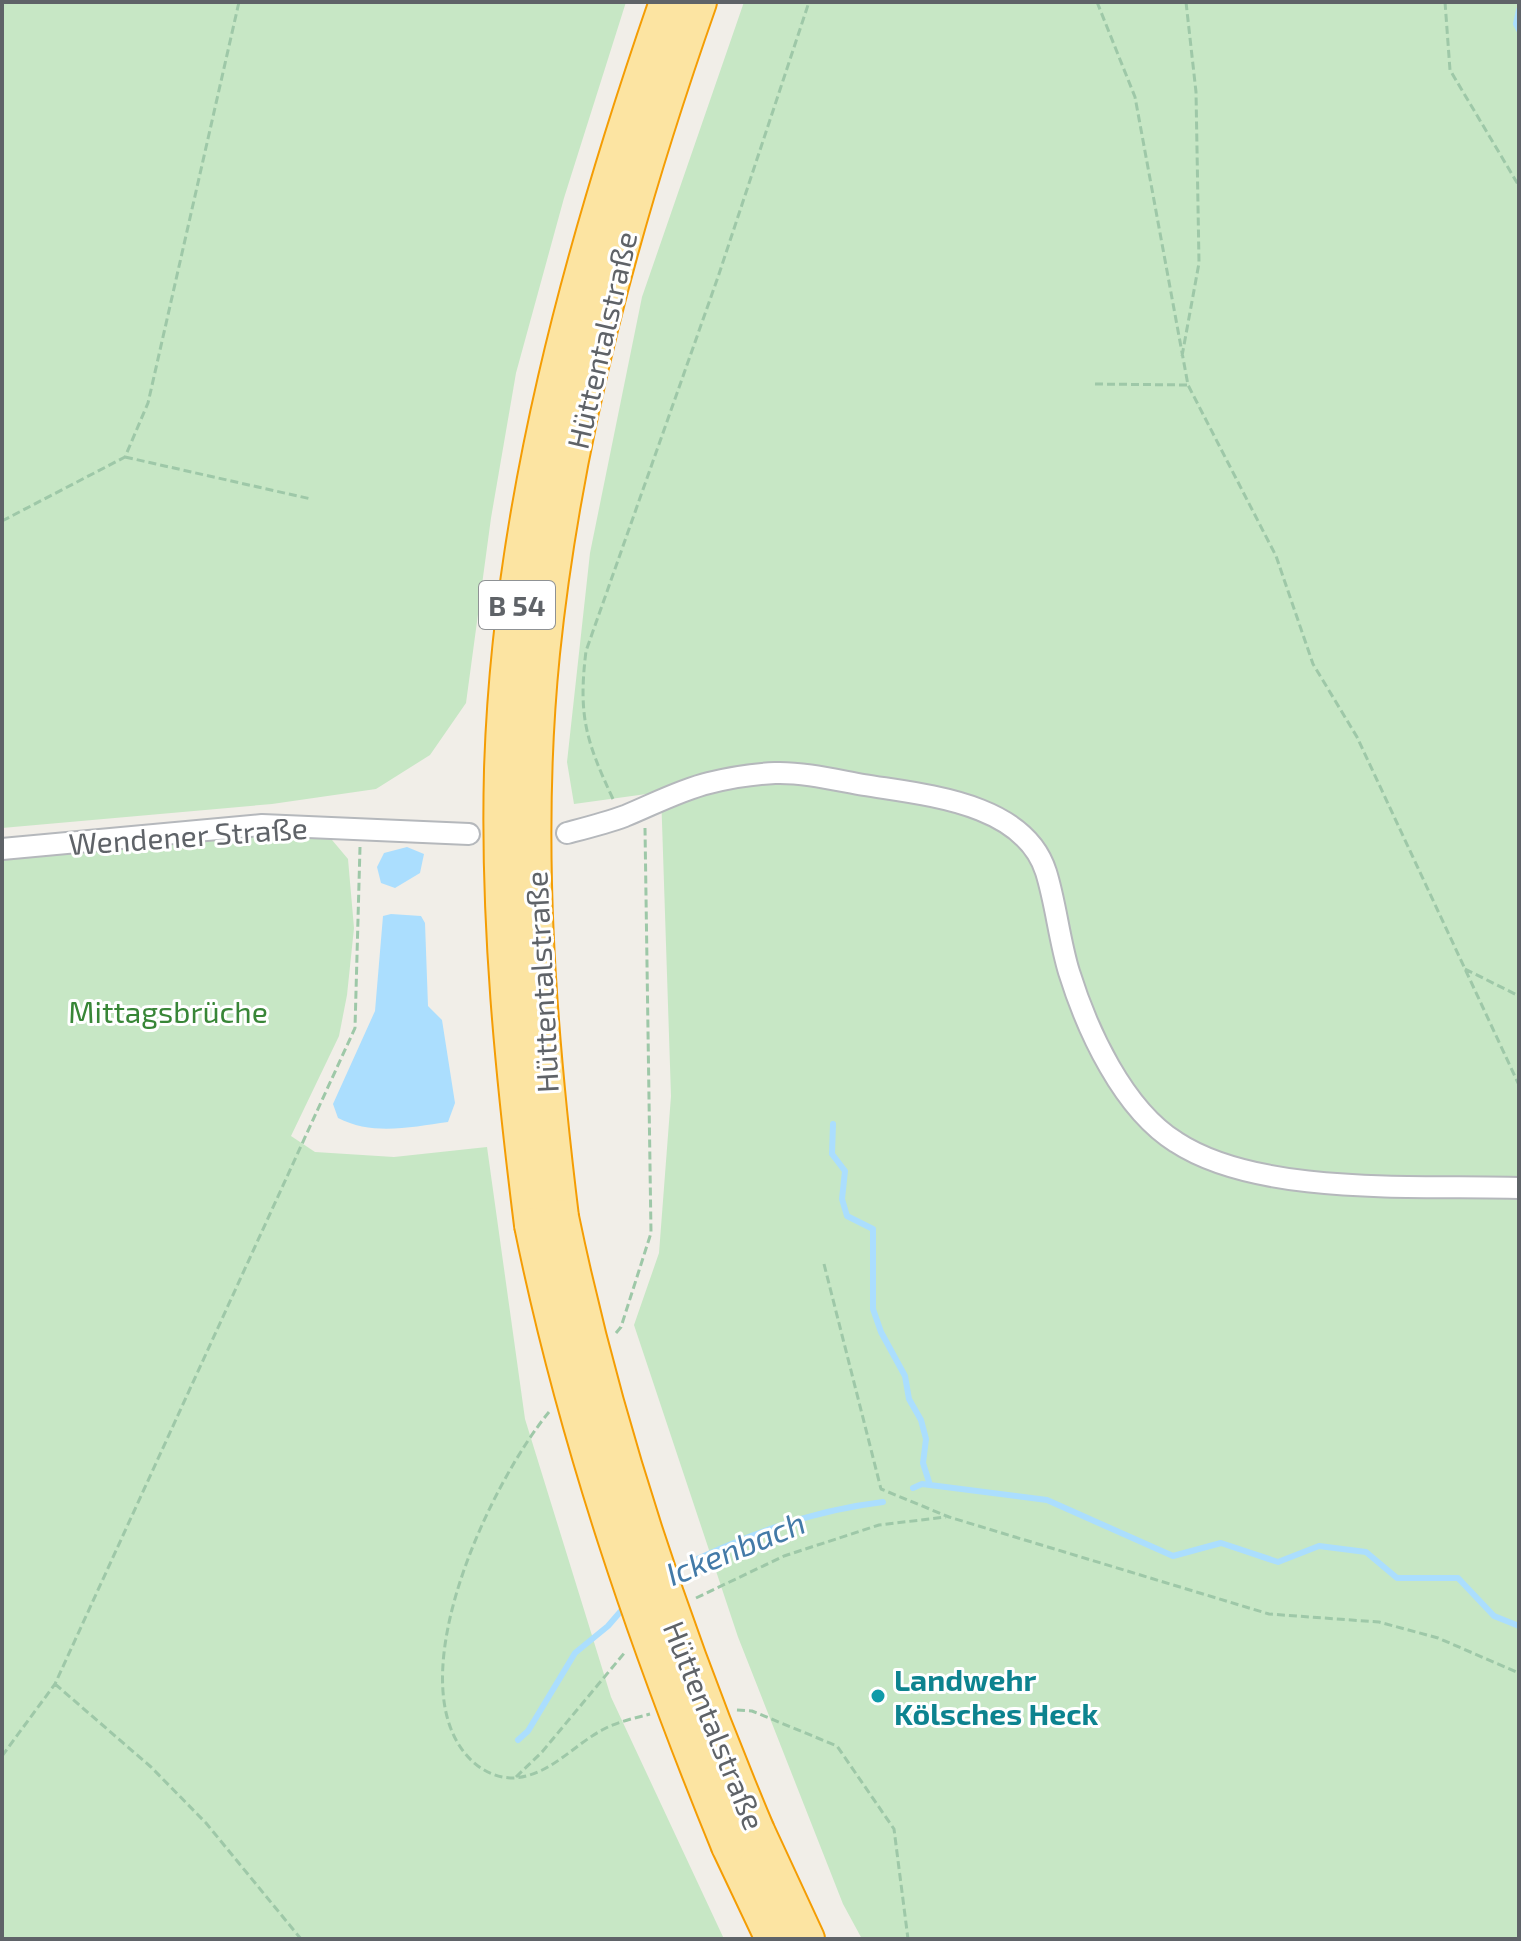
<svg xmlns="http://www.w3.org/2000/svg" width="1521" height="1941" viewBox="0 0 1521 1941" font-family="'Exo 2',sans-serif">
<style>
.green{fill:#c7e7c5}
.water{fill:#abdefe}
.lines{fill:none;stroke-linecap:round;stroke-linejoin:round}
.stream{stroke:#abdefe;stroke-width:6}
.minor-casing{stroke:#b5b8bc;stroke-width:24}
.trunk-casing{stroke:#f49d04;stroke-width:38}
.path{stroke:#9ec8a8;stroke-width:3;stroke-dasharray:8 4;stroke-linecap:butt}
.minor{stroke:#fff;stroke-width:20}
.trunk{stroke:#fce4a2;stroke-width:34}
.trunk-bridge-casing{stroke:#f49d04;stroke-width:38;stroke-linecap:butt}
.trunk-bridge{stroke:#fce4a2;stroke-width:34}
.culture-dot{fill:#0f9aa8;stroke:#fff;stroke-width:3}
.labels{text-anchor:middle;dominant-baseline:central;stroke-width:6;stroke-linejoin:round;paint-order:stroke}
.shield{fill:#fff;stroke:#8f9295;stroke-width:2}
.shield-label{font-size:28px;font-weight:bold;fill:#5f6368}
.street-label{font-size:30px;fill:#5f6368;stroke:#fff}
.park-label{font-size:30px;fill:#388637;stroke:#fff}
.culture-label{font-size:30px;font-weight:bold;fill:#0d838f;stroke:#fff;text-anchor:start}
.water-label{font-size:32px;font-style:italic;fill:#437aa8;stroke:#fff}
</style>
<rect width="100%" height="100%" fill="#f1eee8"/>
<path class="green" d="M2 2H626L564 198 516 373 491 518 466 703 430 755 376 789 272 804 2 828Z
M744 2H1519V1939H862L843 1904 738 1637 634 1325 659 1253 671 1096 661 792 574 804 567 762 590 553 642 297Z
M261 834H327L348 859 354 928 347 995 339 1036 291 1136 315 1152 394 1157 487 1147 525 1419 611 1697 724 1939H2V859Z"/>
<path class="water" d="M407 847 424 854 420 873 395 888 381 883 377 867 384 853Z
M391 914 421 916 425 923 428 1006 442 1020 455 1103 448 1122C411 1127 373 1136 338 1118L333 1104 375 1011 383 916Z"/>
<g class="lines">
<path class="stream" d="M1519 10 1516 24 1519 30
M833 1124 832 1154 845 1171 842 1199 847 1216 873 1229V1309L881 1332 905 1376 909 1399 921 1420 926 1439 923 1463 930 1485
M913 1488 922 1484 1047 1500 1173 1556 1221 1543 1278 1562 1319 1546 1366 1552 1397 1578H1458L1494 1616 1519 1626
M670 1572C739 1538 807 1511 883 1502
M518 1740 528 1731 575 1653 608 1626 627 1604"/>
<defs>
<path id="minor" d="M567 833C586 828 606 823 625 816 652 805 680 790 709 783 729 778 754 774 775 773 803 772 836 780 864 785 924 795 1024 802 1046 872 1056 904 1059 939 1069 972 1087 1030 1123 1109 1176 1142 1260 1197 1421 1185 1519 1188
M2 849 262 825 469 834"/>
<path id="trunk" d="M561 1217C538 1030 523 841 542 653 565 431 625 212 699 2
M532 1225C513 1073 498 922 502 770 510 508 582 248 667 2
M757 1831 807 1939
M729 1846 773 1939"/>
</defs>
<use href="#minor" class="minor-casing"/>
<use href="#trunk" class="trunk-casing"/>
<path class="path" d="M1097 2 1135 97 1188 385 1276 556 1313 664 1357 737 1519 1085
M1445 2 1450 70 1519 186
M1182 356 1199 263 1196 92 1186 2
M1095 384 1188 385
M125 457 311 499
M2 521 125 457 148 403 239 2
M613 799C586 741 578 716 586 651L718 277 809 2
M1465 969 1519 996
M824 1264 881 1489 949 1517 1269 1614 1379 1622 1438 1638 1519 1673
M616 1333 621 1327 651 1233 645 828
M549 1412C493 1480 406 1661 459 1745 471 1764 490 1778 513 1778 550 1776 573 1745 604 1729 617 1722 635 1718 650 1714
M696 1598 784 1556 879 1525 946 1517
M55 1684 151 1767 206 1823 301 1939
M737 1710 752 1711 837 1746 894 1829 908 1939
M2 1756 55 1684 355 1028 360 847
M516 1777 542 1752 626 1651"/>
<use href="#minor" class="minor"/>
<use href="#trunk" class="trunk"/>
<defs>
<path id="trunk-bridge" d="M561 1217C605 1429 673 1632 757 1831
M532 1225C576 1440 646 1643 729 1846"/>
</defs>
<use href="#trunk-bridge" class="trunk-bridge-casing"/>
<use href="#trunk-bridge" class="trunk-bridge"/>
</g>
<circle class="culture-dot" cx="878" cy="1696" r="8"/>
<g class="labels">
<rect class="shield" x="479" y="581" width="76" height="48" rx="6"/>
<g class="shield-label">
<text x="517" y="605">B 54</text>
</g>
<g class="street-label">
<text transform="translate(601 340) rotate(-77)">Hüttentalstraße</text>
<text transform="translate(188 835) rotate(-4)">Wendener Straße</text>
<text transform="translate(541 982) rotate(-93)">Hüttentalstraße</text>
<text transform="translate(715 1725) rotate(68)">Hüttentalstraße</text>
</g>
<g class="park-label">
<text x="168" y="1011">Mittagsbrüche</text>
</g>
<g class="culture-label">
<text x="894" y="1679">Landwehr<tspan x="894" dy="34">Kölsches Heck</tspan></text>
</g>
<g class="water-label">
<text transform="translate(735 1547) rotate(-22)">Ickenbach</text>
</g>
</g>
<rect width="1521" height="1941" fill="none" stroke="#5f6368" stroke-width="8"/>
</svg>
